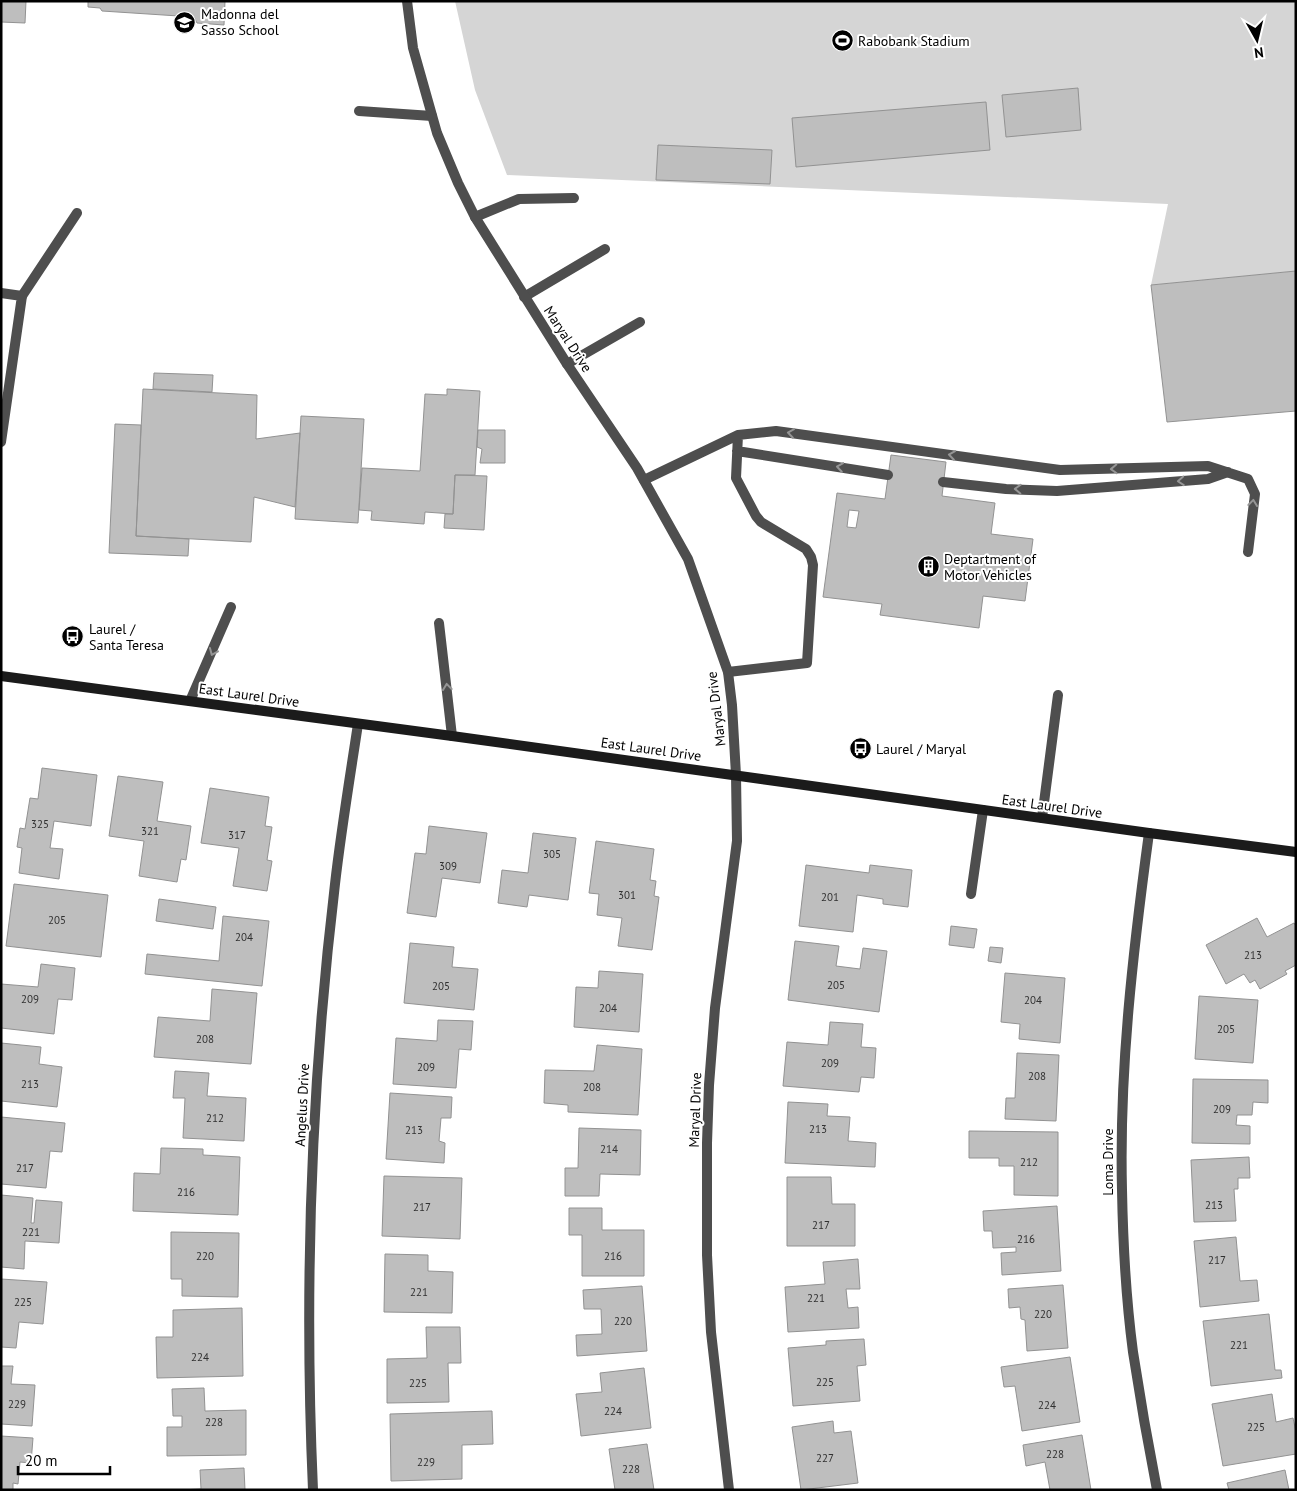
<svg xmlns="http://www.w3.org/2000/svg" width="1297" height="1491" viewBox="0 0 1297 1491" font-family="'PT Sans',sans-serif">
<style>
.green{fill:#d5d5d5}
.building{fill:#bebebe;stroke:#929292;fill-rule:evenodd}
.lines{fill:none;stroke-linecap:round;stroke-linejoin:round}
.service{stroke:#4e4e4e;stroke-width:10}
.minor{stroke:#4e4e4e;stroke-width:10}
.tertiary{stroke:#4e4e4e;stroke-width:10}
.secondary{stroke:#1b1b1b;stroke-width:10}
.oneway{stroke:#959595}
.labels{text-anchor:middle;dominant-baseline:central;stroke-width:4;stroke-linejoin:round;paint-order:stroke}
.number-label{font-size:11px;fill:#303030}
.poi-label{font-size:14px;fill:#000;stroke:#fff;text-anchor:start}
.street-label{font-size:14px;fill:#000;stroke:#fff}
</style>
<rect width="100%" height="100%" fill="#fff"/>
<path class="green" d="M455 1H1296V271L1151 285 1168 204 507 175 475 90Z"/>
<path class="building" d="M1 1H26L25 23 1 22Z
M88 1H225L224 25 197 23 194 17 102 11 100 8 88 7Z
M1078 88 1081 130 1006 137 1002 95Z
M986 102 990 150 796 167 792 118Z
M658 145 772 150 770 184 656 180Z
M1296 271V411L1167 422 1151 285Z
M154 373 213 375 212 392 153 389Z
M143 389 257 395 256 439 300 433 295 507 254 497 251 542 136 536Z
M447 389 480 391 475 475H455L453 514 425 512 424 524 371 520 372 511 359 510 362 468 420 471 425 394 447 395Z
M301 416 364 419 358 523 295 519Z
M115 424 141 425 136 536 189 539 188 556 109 553Z
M478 430H505V463H480L482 449 477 447Z
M891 455 946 462 942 496 995 503 991 534 1033 539 1025 601 983 596 979 628 880 615 882 604 823 597 837 493 885 499ZM849 510 859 511 856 528 847 527Z
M455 475 487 476 484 530 444 528 445 514H453Z
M42 768 97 775 91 826 54 821 50 848 63 849 59 879 19 873 22 848 17 847 20 828 25 829 30 798 38 799Z
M118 776 163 782 157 821 191 826 186 860 181 859 177 882 139 876 144 841 109 836Z
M210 788 269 797 265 826 272 827 267 860 272 861 267 891 233 886 239 848 201 843Z
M429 826 487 833 480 883 442 878 436 917 407 913 415 853 426 854Z
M533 833 576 838 568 900 529 895 527 907 498 903 502 870 528 873Z
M596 841 654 849 650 880 656 881 654 896 659 897 652 950 618 946 622 918 597 915 599 894 589 893Z
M806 865 869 873 870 865 912 870 908 907 883 904V899L857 895 853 932 799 926Z
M14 884 108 895 101 957 6 946Z
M159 899 216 907 213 929 156 921Z
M223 916 269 921 262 986 145 974 147 954 219 961Z
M1257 918 1267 937 1294 923 1296 926V965L1285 971 1287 974 1260 989 1255 980 1250 983 1244 974 1226 984 1206 945Z
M951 926 977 929 974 948 949 945Z
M795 941 839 946 836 966 860 969 863 948 887 951 879 1012 788 1000Z
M410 943 454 947 452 967 478 969 474 1010 404 1003Z
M990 947 1003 948 1001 963 988 961Z
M41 964 75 968 72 1000 58 999 54 1034 1 1028V984L38 987Z
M599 971 643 974 639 1032 574 1027 576 987 598 988Z
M1005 973 1065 978 1060 1043 1019 1039 1020 1024 1001 1022Z
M212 989 257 993 251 1064 154 1057 158 1017 210 1021Z
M1199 996 1258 1000 1253 1063 1195 1059Z
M438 1020 473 1021 471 1050 459 1049 456 1088 393 1084 396 1038 437 1041Z
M830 1022 863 1024 861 1047 876 1048 874 1078 861 1077 859 1092 783 1086 787 1042 828 1045Z
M1 1043 41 1047 39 1064 62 1067 57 1107 1 1101Z
M597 1045 642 1049 638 1115 568 1112V1105L544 1103 545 1070 594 1071Z
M1017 1053 1059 1055 1056 1121 1005 1119 1006 1098H1015Z
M175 1071 209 1073 207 1096 246 1098 244 1141 183 1138 185 1098H173Z
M1193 1079 1268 1080V1103L1253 1102 1252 1115H1237L1236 1125 1250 1126V1144L1192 1143Z
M390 1093 452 1097 451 1118H441L439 1141 445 1143 444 1163 386 1159Z
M788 1102 828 1104 827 1116 850 1117 848 1141 876 1143 875 1167 785 1163Z
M1 1117 65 1123 62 1152 50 1151 46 1188 1 1184Z
M579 1128 641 1130 640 1175 600 1174 599 1196H565V1168H578Z
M969 1131 1058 1132V1196L1014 1195V1166H999V1158H969Z
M161 1148 203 1149V1155L240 1157 238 1215 133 1211 134 1173 160 1174Z
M1249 1157 1250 1178H1238V1189H1234L1236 1221 1194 1222 1191 1160Z
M384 1176 462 1178 460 1239 382 1236Z
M787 1177H831L832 1204H855V1246H787Z
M1 1195 33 1198 31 1223H34L36 1200 62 1202 59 1243 25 1241 24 1269 1 1267Z
M1057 1206 1061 1271 1002 1275 1001 1253 1016 1252V1247L993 1248 992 1231H984L983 1211Z
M569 1208H602V1230H644V1276H582V1235H569Z
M171 1232 239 1233 238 1297 182 1296V1279H171Z
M1236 1237 1240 1281 1257 1280 1259 1301 1200 1307 1194 1241Z
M385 1254 428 1255V1271L453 1272 452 1313 384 1312Z
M858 1259 860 1289H846L848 1308 858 1307 859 1328 788 1332 785 1287 825 1284 823 1262Z
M1 1279 47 1282 43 1324 19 1322 16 1348 1 1347Z
M1063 1285 1068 1348 1027 1351 1025 1320 1021 1319 1020 1307 1009 1308 1008 1289Z
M642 1286 647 1351 577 1356 576 1335 602 1334 601 1309H584L583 1290Z
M242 1308 243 1376 157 1378 156 1337H173V1310Z
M1269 1314 1275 1370H1281L1282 1378 1211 1386 1203 1321Z
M426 1327H460L461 1363H448L449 1402 387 1403V1359L427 1358Z
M864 1339 866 1365 857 1366 860 1401 793 1406 788 1348 826 1345V1341Z
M1070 1357 1080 1422 1022 1431 1015 1386 1004 1387 1001 1367Z
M1 1366H13L11 1384 35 1385 32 1426 1 1424Z
M644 1368 651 1428 581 1436 576 1394 602 1392 600 1373Z
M204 1388 205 1411 246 1410V1455L167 1456V1427H182V1416H173L172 1389Z
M1272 1394 1276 1422 1293 1418 1296 1432V1454L1223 1466 1212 1404Z
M492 1411 493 1444 462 1445V1479L391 1481 390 1414Z
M833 1421 834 1433 851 1431 858 1483 801 1490 792 1427Z
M1082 1435 1091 1490H1050L1045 1462 1026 1466 1023 1445Z
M1 1436 33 1438 31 1463 20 1462 18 1484 13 1483V1490H1Z
M647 1444 654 1490H615L609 1449Z
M244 1468 245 1490H180L201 1489 200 1470Z
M1285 1470 1289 1490H1229L1227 1483Z"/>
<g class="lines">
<path class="service" d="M359 111 432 116
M475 217 519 199 574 198
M22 296 77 213
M524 297 605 249
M567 364 640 322
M737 451 888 475
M644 480 738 435 776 431 1060 470 1208 466 1248 479 1255 494 1248 552
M943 482 1006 489 1057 491 1208 479 1228 472
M439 623 452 736
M728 672 807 663 813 565 811 557 806 549 761 522 756 516 736 478 738 435
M190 701 231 607
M1042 818 1058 695
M971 894 983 810"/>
<path class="minor" d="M1 293 22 296 1 442
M1149 833C1133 951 1119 1071 1122 1190 1123 1244 1126 1299 1133 1352 1140 1398 1148 1444 1157 1490
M313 1490C304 1288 311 1085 335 884 341 831 350 777 358 724
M729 1490 711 1332 707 1255V1143L709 1085 715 1008 737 841 736 775"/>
<path class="tertiary" d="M407 1 413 48 437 133 458 183 475 217 567 364 637 468 688 559 728 672 732 705 736 775"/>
<path class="secondary" d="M1 676 452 736 1149 833 1296 852"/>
</g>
<defs><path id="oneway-chevron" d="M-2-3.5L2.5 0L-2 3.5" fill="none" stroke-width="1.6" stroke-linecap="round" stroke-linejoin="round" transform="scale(1.25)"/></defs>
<g class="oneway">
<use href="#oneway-chevron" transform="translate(791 433) rotate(-172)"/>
<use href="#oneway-chevron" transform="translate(952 455) rotate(-172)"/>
<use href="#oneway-chevron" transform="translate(840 467) rotate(-171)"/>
<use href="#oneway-chevron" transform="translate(1114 469) rotate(178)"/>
<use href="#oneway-chevron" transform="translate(1181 481) rotate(176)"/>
<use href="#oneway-chevron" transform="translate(1018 489) rotate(-178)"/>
<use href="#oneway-chevron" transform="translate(1253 503) rotate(-83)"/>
<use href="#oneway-chevron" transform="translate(213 652) rotate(113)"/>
<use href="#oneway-chevron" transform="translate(447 687) rotate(-97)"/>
</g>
<defs>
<symbol id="school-disc" viewBox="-11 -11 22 22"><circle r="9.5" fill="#000" stroke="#fff"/><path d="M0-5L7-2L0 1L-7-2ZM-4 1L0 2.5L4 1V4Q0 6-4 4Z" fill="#fff"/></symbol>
<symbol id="stadium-disc" viewBox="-11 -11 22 22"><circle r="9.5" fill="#000" stroke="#fff"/><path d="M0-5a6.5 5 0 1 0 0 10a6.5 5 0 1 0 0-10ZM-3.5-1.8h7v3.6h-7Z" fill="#fff"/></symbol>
<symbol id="building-disc" viewBox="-11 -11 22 22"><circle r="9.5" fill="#000" stroke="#fff"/><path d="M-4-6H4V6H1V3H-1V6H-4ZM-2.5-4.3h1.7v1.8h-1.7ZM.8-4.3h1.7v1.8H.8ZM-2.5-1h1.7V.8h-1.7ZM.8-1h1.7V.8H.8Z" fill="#fff"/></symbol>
<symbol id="bus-disc" viewBox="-11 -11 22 22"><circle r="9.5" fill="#000" stroke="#fff"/><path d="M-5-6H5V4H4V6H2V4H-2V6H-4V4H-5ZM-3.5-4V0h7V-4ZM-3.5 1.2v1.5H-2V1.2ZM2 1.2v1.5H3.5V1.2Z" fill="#fff"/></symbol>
</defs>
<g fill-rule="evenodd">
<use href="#school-disc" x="172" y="10" width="25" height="25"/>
<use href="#stadium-disc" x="830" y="28" width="25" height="25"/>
<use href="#building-disc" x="916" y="554" width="25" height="25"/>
<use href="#bus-disc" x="60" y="624" width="25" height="25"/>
<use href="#bus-disc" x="848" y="736" width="25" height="25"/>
</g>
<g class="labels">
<g class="number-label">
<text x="40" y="824">325</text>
<text x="150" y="831">321</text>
<text x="237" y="835">317</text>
<text x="552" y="854">305</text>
<text x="448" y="866">309</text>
<text x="627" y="895">301</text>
<text x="830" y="897">201</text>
<text x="57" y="920">205</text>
<text x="244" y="937">204</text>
<text x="1253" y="955">213</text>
<text x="836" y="985">205</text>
<text x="441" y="986">205</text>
<text x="30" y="999">209</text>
<text x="1033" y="1000">204</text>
<text x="608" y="1008">204</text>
<text x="1226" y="1029">205</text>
<text x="205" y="1039">208</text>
<text x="830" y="1063">209</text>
<text x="426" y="1067">209</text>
<text x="1037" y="1076">208</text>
<text x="30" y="1084">213</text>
<text x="592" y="1087">208</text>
<text x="1222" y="1109">209</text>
<text x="215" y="1118">212</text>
<text x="818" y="1129">213</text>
<text x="414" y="1130">213</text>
<text x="609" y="1149">214</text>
<text x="1029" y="1162">212</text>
<text x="25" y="1168">217</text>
<text x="186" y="1192">216</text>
<text x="1214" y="1205">213</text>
<text x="422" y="1207">217</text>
<text x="821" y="1225">217</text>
<text x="31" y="1232">221</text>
<text x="1026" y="1239">216</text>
<text x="205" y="1256">220</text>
<text x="613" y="1256">216</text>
<text x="1217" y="1260">217</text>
<text x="419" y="1292">221</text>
<text x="816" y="1298">221</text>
<text x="23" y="1302">225</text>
<text x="1043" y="1314">220</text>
<text x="623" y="1321">220</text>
<text x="1239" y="1345">221</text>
<text x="200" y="1357">224</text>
<text x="825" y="1382">225</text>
<text x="418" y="1383">225</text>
<text x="17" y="1404">229</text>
<text x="1047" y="1405">224</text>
<text x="613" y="1411">224</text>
<text x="214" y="1422">228</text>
<text x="1256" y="1427">225</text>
<text x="1055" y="1454">228</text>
<text x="825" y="1458">227</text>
<text x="426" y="1462">229</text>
<text x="631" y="1469">228</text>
</g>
<g class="poi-label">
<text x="201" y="14">Madonna del<tspan x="201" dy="16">Sasso School</tspan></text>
<text x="858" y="41">Rabobank Stadium</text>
<text x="944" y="559">Deptartment of<tspan x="944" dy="16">Motor Vehicles</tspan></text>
<text x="89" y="629">Laurel /<tspan x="89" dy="16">Santa Teresa</tspan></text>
<text x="876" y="749">Laurel / Maryal</text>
</g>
<g class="street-label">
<text transform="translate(568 339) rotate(57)">Maryal Drive</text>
<text transform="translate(249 695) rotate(8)">East Laurel Drive</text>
<text transform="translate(716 709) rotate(-97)">Maryal Drive</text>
<text transform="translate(651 749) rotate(8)">East Laurel Drive</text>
<text transform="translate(1052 806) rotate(8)">East Laurel Drive</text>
<text transform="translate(302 1105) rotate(-87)">Angelus Drive</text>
<text transform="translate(695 1110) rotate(-88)">Maryal Drive</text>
<text transform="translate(1108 1162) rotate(-90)">Loma Drive</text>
</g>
</g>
<rect width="1297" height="1491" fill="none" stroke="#000000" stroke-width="5"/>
<g transform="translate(1257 40) rotate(172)" stroke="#ffffff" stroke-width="4" paint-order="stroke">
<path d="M0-4L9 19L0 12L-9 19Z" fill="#000000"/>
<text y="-8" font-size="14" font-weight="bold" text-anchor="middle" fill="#000000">N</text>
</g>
<path d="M18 1466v8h92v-8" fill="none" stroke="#000000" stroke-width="2.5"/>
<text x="25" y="1466" font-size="15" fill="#000000" stroke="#ffffff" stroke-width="4" paint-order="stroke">20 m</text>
</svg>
